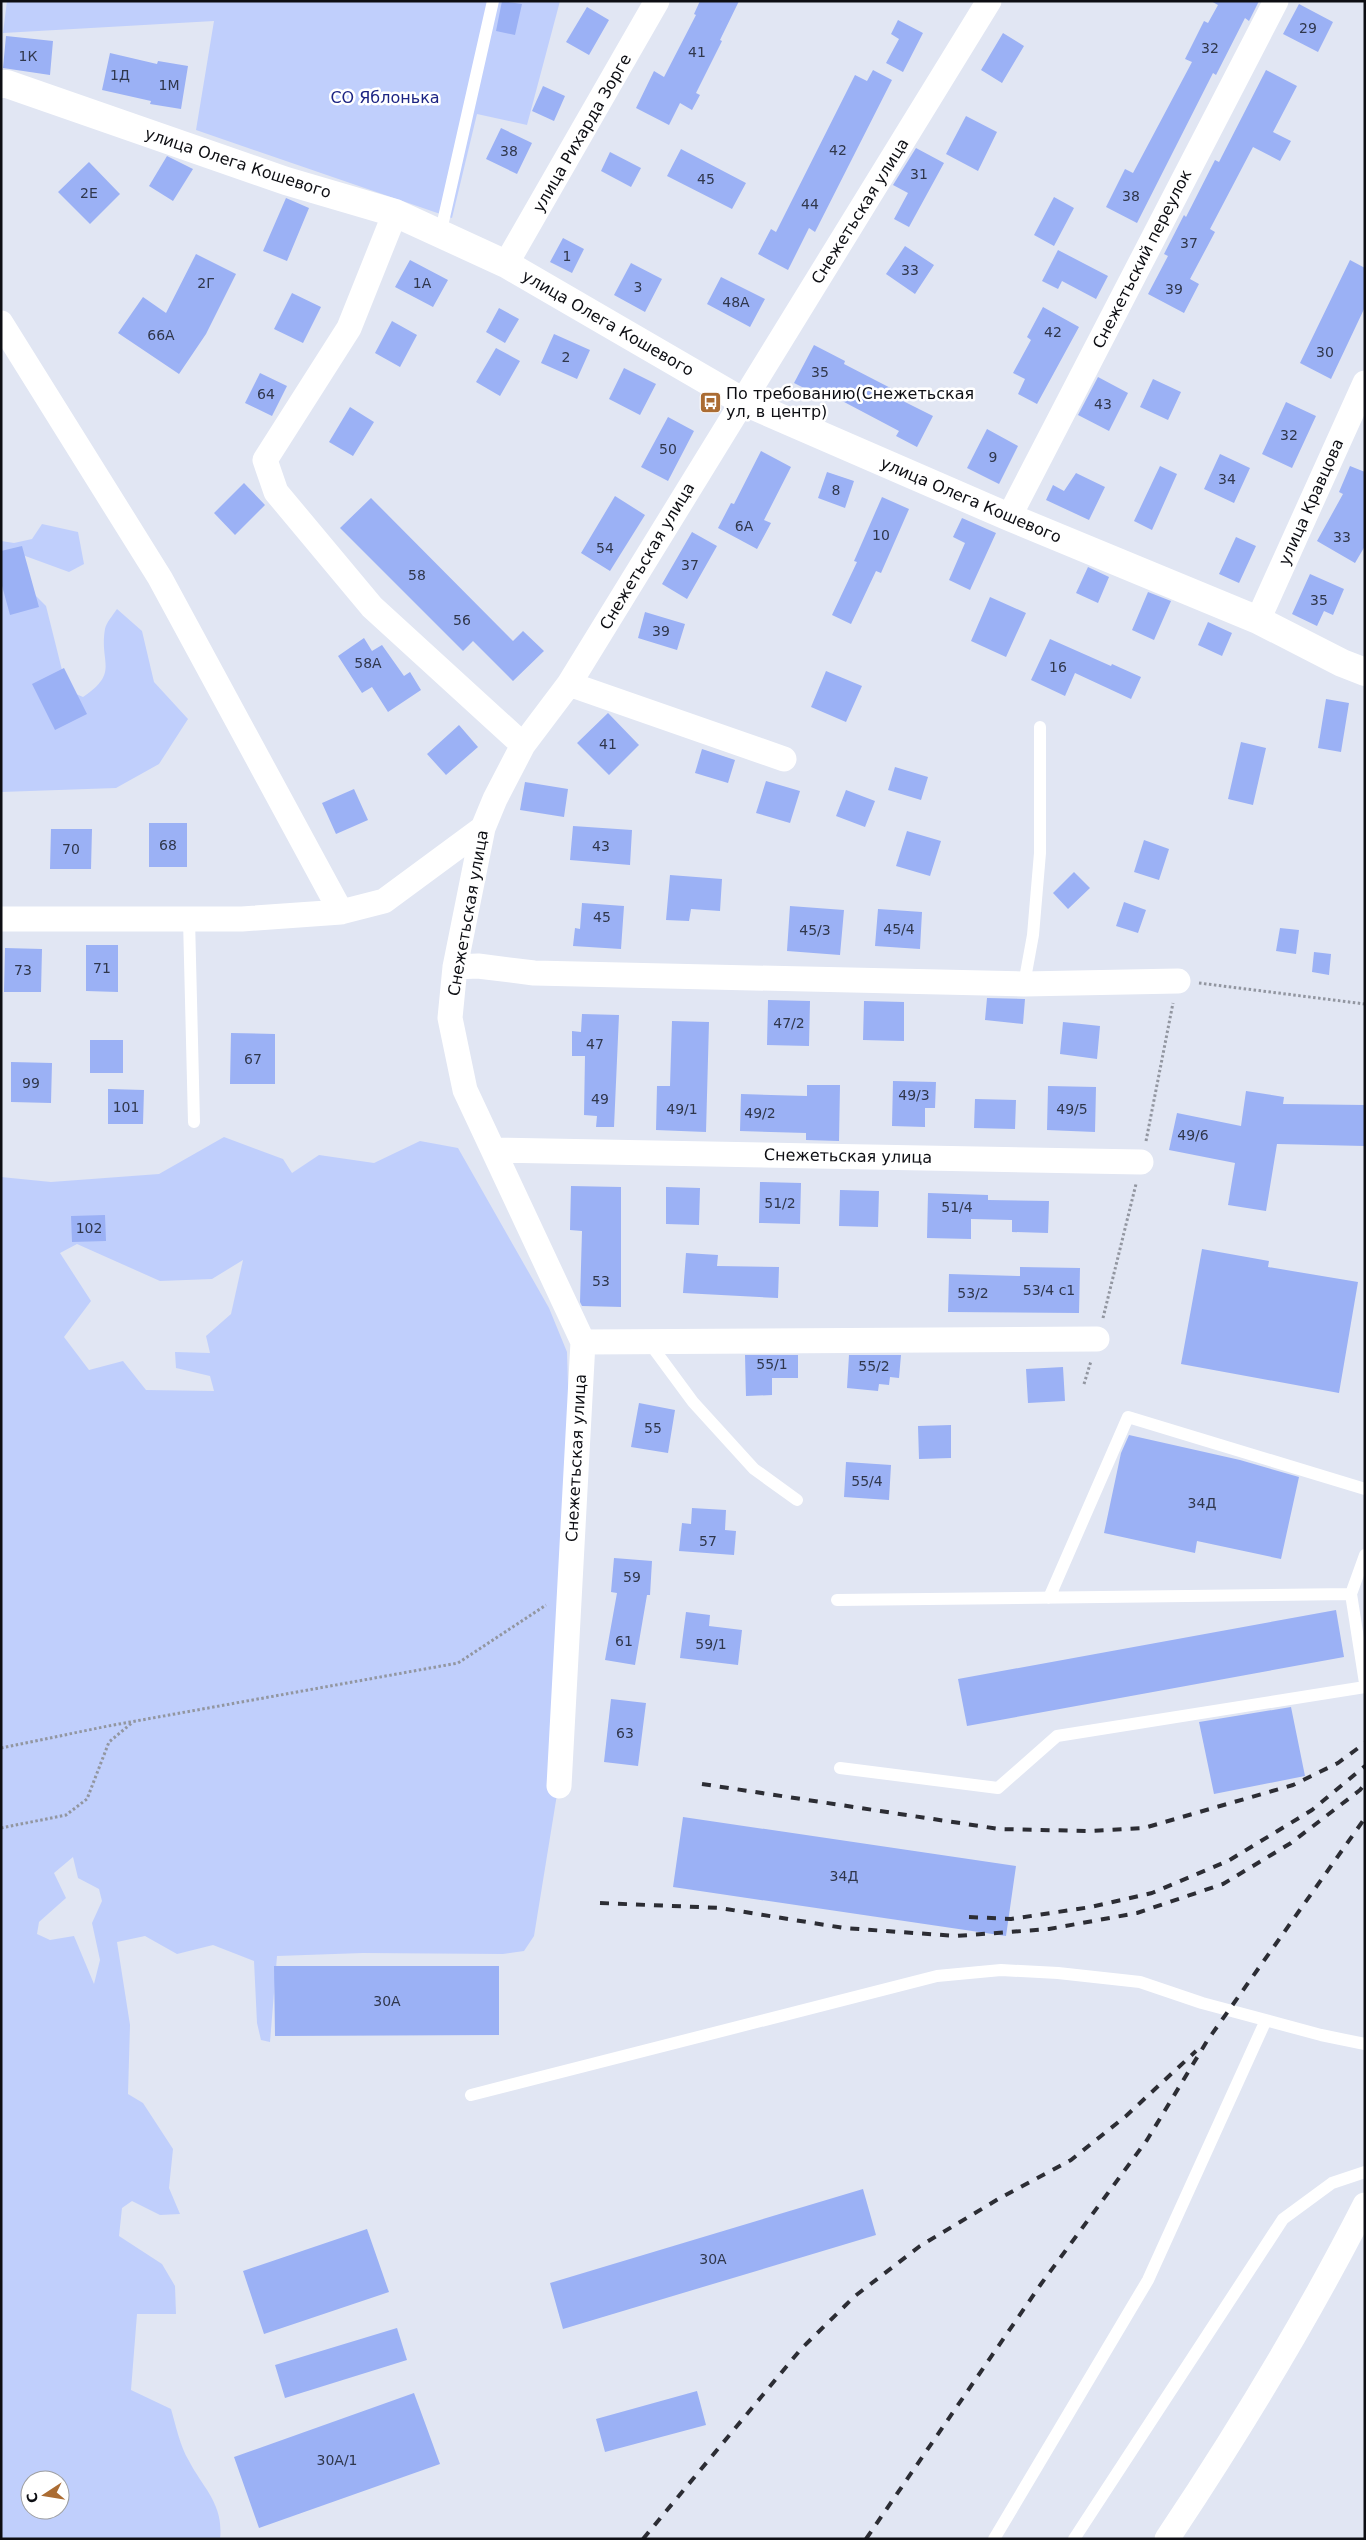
<svg xmlns="http://www.w3.org/2000/svg" width="1366" height="2540" viewBox="0 0 1366 2540" font-family="'DejaVu Sans',sans-serif">
<style>
.green{fill:#c0cffc;fill-rule:evenodd}
.building{fill:#9bb1f5}
.lines{fill:none;stroke-linecap:round;stroke-linejoin:round}
.path{stroke:#9296a0;stroke-width:3;stroke-dasharray:2.5 2.5;stroke-linecap:butt}
.service{stroke:#fff;stroke-width:12}
.minor{stroke:#fff;stroke-width:25}
.tertiary{stroke:#fff;stroke-width:28}
.rail{stroke:#2c2d34;stroke-width:4;stroke-dasharray:9 9;stroke-linecap:butt}
.labels{text-anchor:middle;dominant-baseline:central;stroke-width:5;stroke-linejoin:round;paint-order:stroke}
.number-label{font-size:14px;fill:#30374c}
.park-label{font-size:16px;fill:#1c2483;stroke:#fff}
.street-label{font-size:16px;fill:#0d0e13;stroke:#fff}
.poi-label{font-size:16px;fill:#0d0e13;stroke:#fff;text-anchor:start}
</style>
<rect width="100%" height="100%" fill="#e1e6f3"/>
<path class="green" d="M7 1H560L527 125 477 114 452 218 196 130 214 21 3 33Z
M42 524 78 532 84 564 69 572 17 553 1 573V541L14 543 32 539Z
M19 579 46 606 67 690 83 697C120 672 99 663 105 629 106 623 113 615 117 609L142 631 154 682 188 719 159 764 116 788 1 792V580Z
M224 1137 283 1159 292 1173 319 1155 374 1163 420 1141 458 1148 549 1308 567 1352 575 1609 566 1739 534 1936 524 1951 503 1954 363 1953 277 1956 270 2042 261 2040 257 2023 254 1961 213 1945 177 1954 145 1936 117 1942 130 2025 128 2094 143 2103 173 2149 169 2188 180 2214 160 2215 132 2201 122 2208 119 2236 162 2264 175 2286 176 2314H137L131 2390 171 2409C176 2426 180 2446 189 2461 203 2488 224 2504 220 2539H1V1177L51 1182 159 1174ZM77 1244 160 1281 212 1279 243 1260 231 1314 206 1336 210 1353 175 1352 176 1368 210 1376 214 1391 146 1390 123 1361 89 1370 64 1337 91 1301 60 1253ZM73 1857 78 1878 99 1889 102 1901 92 1923 100 1960 94 1984 74 1936 50 1940 37 1934 39 1922 66 1898 54 1873ZM30 2480H60V2510H30Z"/>
<path class="building" d="M502 1 522 4 515 35 496 31Z
M700 1H739L720 40 722 41 696 93 700 95 692 110 680 103 669 125 636 108 654 71 664 77 696 15 694 14Z
M1211 1H1259L1249 21 1245 18 1216 75 1213 73 1137 223 1106 207 1125 169 1133 173 1192 62 1185 59 1204 21 1208 23 1218 5Z
M1299 4 1333 22 1318 52 1283 34Z
M587 7 609 20 589 55 566 42Z
M898 20 923 33 903 72 886 63 899 39 891 34Z
M1003 33 1024 46 1002 83 981 70Z
M6 36 53 41 50 75 3 68Z
M110 53 157 64 158 61 188 66 181 109 150 104 151 101 102 90Z
M873 70 892 80 815 232 809 228 788 270 758 254 771 229 776 232 855 75 867 81Z
M1266 70 1297 86 1273 132 1291 141 1280 161 1253 147 1210 229 1215 232 1190 279 1199 284 1184 313 1148 294 1168 256 1164 254 1184 215 1186 217 1215 160 1219 162Z
M543 86 565 96 554 121 532 111Z
M966 116 997 132 978 171 946 154Z
M501 128 532 143 517 174 486 159Z
M916 148 944 163 909 227 894 219 908 193 893 185Z
M681 149 746 183 732 209 667 176Z
M610 152 641 168 631 187 601 171Z
M167 156 193 169 173 201 149 186Z
M89 162 120 194 90 224 58 192Z
M1054 197 1074 208 1054 246 1034 235Z
M286 198 309 208 287 261 263 251Z
M563 238 584 249 572 273 550 262Z
M905 246 934 265 915 294 886 274Z
M1058 250 1108 276 1096 299 1062 281 1058 289 1042 281Z
M196 254 236 274 206 334 179 374 118 333 143 297 166 313Z
M410 260 448 280 433 307 395 287Z
M1350 260 1365 268V307L1331 379 1300 363Z
M631 263 662 279 645 312 614 295Z
M721 277 765 299 750 327 707 304Z
M292 293 321 307 303 343 274 329Z
M1043 307 1079 327 1037 404 1018 394 1025 379 1013 373 1031 340 1027 337Z
M499 308 519 319 505 343 486 332Z
M392 321 417 335 400 367 375 353Z
M554 334 590 350 577 379 541 363Z
M814 345 845 361 844 364 906 396 903 401 933 416 917 447 896 436 899 431 829 394 826 399 794 383Z
M496 348 520 361 500 396 476 382Z
M624 368 656 384 640 415 609 399Z
M260 373 287 386 272 416 245 403Z
M1098 377 1128 393 1109 431 1078 415Z
M1153 379 1181 392 1168 420 1140 407Z
M1286 402 1316 416 1292 468 1262 454Z
M350 407 374 422 353 456 329 442Z
M668 417 694 431 668 481 641 467Z
M987 429 1018 446 999 484 967 468Z
M761 451 791 467 764 520 771 523 757 549 718 528 731 503 734 504Z
M1220 454 1250 468 1234 503 1204 489Z
M1160 466 1177 474 1152 530 1134 521Z
M1350 466 1365 472V546L1355 563 1317 541 1343 494 1339 492Z
M827 472 854 481 845 508 818 498Z
M1076 473 1105 487 1089 520 1046 500 1053 485 1064 491Z
M244 483 265 505 235 535 214 513Z
M615 496 645 515 610 571 581 553Z
M882 497 909 509 881 573 876 571 851 624 832 615 857 562 854 561Z
M371 498 513 641 523 631 544 651 513 681 473 641 463 651 340 528Z
M962 518 996 533 970 590 949 580 965 543 953 537Z
M692 532 717 546 687 599 662 584Z
M1236 537 1256 546 1239 583 1219 574Z
M22 546 39 607 10 615 1 582V551Z
M1088 567 1109 577 1098 603 1076 593Z
M1310 574 1344 589 1333 615 1324 611 1317 626 1292 614Z
M1148 592 1171 601 1154 640 1132 630Z
M990 597 1026 613 1006 657 971 641Z
M645 612 685 624 677 650 638 638Z
M1208 622 1232 633 1222 656 1198 645Z
M364 638 372 651 382 645 404 676 410 672 421 690 388 712 372 687 362 693 338 656Z
M1050 639 1111 666 1112 664 1141 677 1131 699 1075 673 1065 696 1031 680Z
M64 668 87 714 55 730 32 684Z
M826 671 862 686 846 722 811 707Z
M1326 699 1349 703 1341 752 1318 748Z
M608 713 639 745 609 775 577 743Z
M459 725 478 747 446 775 427 754Z
M1241 742 1266 748 1253 805 1228 799Z
M702 749 735 760 728 783 695 773Z
M895 767 928 777 921 800 888 790Z
M766 781 800 791 790 823 756 813Z
M525 782 568 789 564 817 520 810Z
M354 789 368 820 336 834 322 803Z
M846 790 875 801 865 827 836 816Z
M149 823H187V867H149Z
M573 826 632 830 630 865 570 860Z
M51 829H92L91 869H50Z
M907 831 941 841 930 876 896 866Z
M1144 840 1169 849 1159 880 1134 872Z
M1074 872 1090 888 1068 909 1053 893Z
M670 875 722 879 720 911 691 909 689 921 666 920Z
M1124 902 1146 910 1138 933 1116 926Z
M582 903 624 906 621 949 573 946 575 928 580 929Z
M790 906 844 910 840 955 787 951Z
M878 909 922 912 920 949 875 946Z
M1280 928 1299 930 1296 954 1276 951Z
M86 945H118V992L86 991Z
M5 948 42 949 41 992H4Z
M1314 952 1331 954 1329 975 1312 972Z
M987 998 1025 999 1023 1024 985 1020Z
M768 1000 810 1001 809 1046 767 1045Z
M864 1001 904 1002V1041L863 1040Z
M582 1014 619 1015 614 1127H596L597 1116 584 1115 585 1056H572V1031L581 1032Z
M672 1021 709 1022 706 1132 656 1130 657 1086H670Z
M1063 1022 1100 1026 1097 1059 1060 1054Z
M231 1033 275 1034V1084H230Z
M90 1040H123V1073H90Z
M11 1062 52 1063 51 1103 11 1102Z
M893 1081 936 1082 935 1108H925V1127L892 1126Z
M807 1085H840L839 1141 806 1140V1133L740 1131 741 1094 807 1096Z
M1048 1086 1096 1087 1095 1132 1047 1130Z
M108 1089 144 1090 143 1124H108Z
M1246 1091 1284 1097 1283 1104 1365 1105V1146L1277 1144 1266 1211 1228 1205 1235 1163 1169 1150 1177 1113 1241 1126Z
M975 1099 1016 1100 1015 1129 974 1128Z
M760 1182 801 1183 800 1224 759 1223Z
M571 1186 621 1187V1307L582 1306 580 1302 582 1231 570 1230Z
M666 1187 700 1188 699 1225 666 1224Z
M840 1190 879 1191 878 1227 839 1226Z
M928 1193 988 1195V1200L1049 1201 1048 1233 1012 1232V1220L971 1219V1239L927 1238Z
M105 1215 106 1241 72 1242 71 1216Z
M1202 1249 1269 1261 1268 1267 1358 1282 1339 1393 1181 1364Z
M686 1253 718 1255 717 1266 779 1267 778 1298 683 1293Z
M1020 1267 1080 1268 1079 1313 948 1312 949 1274 1020 1276Z
M745 1355H798V1378H772V1395L746 1396Z
M849 1355H901L899 1378 890 1377 889 1385 879 1384 878 1391 847 1388Z
M1063 1367 1065 1401 1028 1403 1026 1369Z
M639 1403 675 1410 668 1453 631 1447Z
M951 1425V1458L919 1459 918 1426Z
M1129 1435 1240 1460 1299 1477 1281 1559 1197 1541 1195 1553 1104 1533 1121 1453Z
M846 1462 891 1465 889 1500 844 1497Z
M692 1508 726 1510 725 1530 736 1531 734 1555 679 1551 682 1523 691 1524Z
M614 1558 652 1561 650 1595H647L635 1665 605 1660 617 1593 611 1592Z
M1336 1610 1344 1657 967 1726 958 1679Z
M686 1612 710 1615 709 1626 742 1630 738 1665 680 1658Z
M611 1699 646 1703 638 1766 604 1762Z
M1291 1707 1305 1776 1214 1794 1199 1722Z
M683 1817 1016 1866 1006 1936 673 1887Z
M274 1966H499V2035L275 2036Z
M863 2189 876 2235 563 2329 550 2283Z
M367 2229 389 2292 264 2334 243 2271Z
M397 2328 407 2360 285 2398 275 2365Z
M697 2391 706 2425 605 2452 596 2419Z
M414 2393 440 2464 259 2528 234 2457Z"/>
<g class="lines">
<path class="path" d="M1199 983 1365 1004
M1146 1141 1173 1003
M1103 1318 1136 1184
M1084 1384 1091 1361
M1 1748 108 1726 458 1663 546 1605
M1 1828 66 1815 87 1799 109 1742 133 1722"/>
<path class="service" d="M440 235 493 1
M189 919 194 1122
M1024 984 1033 935 1040 853V727
M648 1341 693 1402 754 1469 797 1500
M1351 1594 1365 1683
M1049 1598 1128 1417 1365 1489
M837 1600 1351 1594 1365 1555
M840 1768 998 1788 1057 1736 1365 1687
M471 2095 937 1976 1001 1970 1058 1973 1140 1982 1202 2003 1321 2035 1365 2044
M994 2539 1148 2280 1266 2020
M1074 2539 1283 2219 1332 2183 1365 2172"/>
<path class="minor" d="M395 213 349 328 265 460 276 492 372 607 523 745
M506 264 657 1
M1 323 160 578 341 912
M1009 517 1276 1
M1258 620 1365 383
M569 684 784 759
M1 919H242L341 912 384 901 483 828
M455 967 478 966 534 973 1024 984 1178 981
M494 1150 1141 1162
M583 1342 1097 1339
M559 1786 583 1342 465 1090 450 1018 455 967 483 828 495 799 523 745 569 684 989 1
M1167 2539C1239 2431 1306 2321 1365 2205"/>
<path class="tertiary" d="M1 84H7L286 181 395 213 506 264 742 401 1009 517 1258 620 1342 663 1365 672"/>
<path class="rail" d="M702 1784 999 1829 1088 1831 1144 1828 1293 1785 1338 1763 1365 1743
M600 1903 720 1908 844 1928 956 1936 1049 1929 1137 1913 1223 1884 1291 1843 1360 1790 1365 1784
M969 1917 1011 1919 1091 1907 1152 1893 1228 1861 1312 1810 1365 1766
M643 2539 801 2349 855 2296 920 2246 1000 2198 1071 2160 1126 2116 1196 2051
M866 2539 1041 2284 1147 2140 1207 2041 1365 1818"/>
</g>
<defs>
<symbol id="bus-square" viewBox="-11 -11 22 22"><rect x="-9" y="-9" width="18" height="18" rx="4" fill="#ab6c33" stroke="#fff"/><path d="M-5-6H5V4H4V6H2V4H-2V6H-4V4H-5ZM-3.5-4V0h7V-4ZM-3.5 1.2v1.5H-2V1.2ZM2 1.2v1.5H3.5V1.2Z" fill="#fff"/></symbol>
</defs>
<g fill-rule="evenodd">
<use href="#bus-square" x="698" y="390" width="25" height="25"/>
</g>
<g class="labels">
<g class="number-label">
<text x="1308" y="28">29</text>
<text x="1210" y="48">32</text>
<text x="697" y="52">41</text>
<text x="28" y="56">1К</text>
<text x="120" y="75">1Д</text>
<text x="169" y="85">1М</text>
<text x="838" y="150">42</text>
<text x="509" y="151">38</text>
<text x="919" y="174">31</text>
<text x="706" y="179">45</text>
<text x="89" y="193">2Е</text>
<text x="1131" y="196">38</text>
<text x="810" y="204">44</text>
<text x="1189" y="243">37</text>
<text x="567" y="256">1</text>
<text x="910" y="270">33</text>
<text x="206" y="283">2Г</text>
<text x="422" y="283">1А</text>
<text x="638" y="287">3</text>
<text x="1174" y="289">39</text>
<text x="736" y="302">48А</text>
<text x="1053" y="332">42</text>
<text x="161" y="335">66А</text>
<text x="1325" y="352">30</text>
<text x="566" y="357">2</text>
<text x="820" y="372">35</text>
<text x="266" y="394">64</text>
<text x="1103" y="404">43</text>
<text x="1289" y="435">32</text>
<text x="668" y="449">50</text>
<text x="993" y="457">9</text>
<text x="1227" y="479">34</text>
<text x="836" y="490">8</text>
<text x="744" y="526">6А</text>
<text x="881" y="535">10</text>
<text x="1342" y="537">33</text>
<text x="605" y="548">54</text>
<text x="690" y="565">37</text>
<text x="417" y="575">58</text>
<text x="1319" y="600">35</text>
<text x="462" y="620">56</text>
<text x="661" y="631">39</text>
<text x="368" y="663">58А</text>
<text x="1058" y="667">16</text>
<text x="608" y="744">41</text>
<text x="168" y="845">68</text>
<text x="601" y="846">43</text>
<text x="71" y="849">70</text>
<text x="602" y="917">45</text>
<text x="899" y="929">45/4</text>
<text x="815" y="930">45/3</text>
<text x="102" y="968">71</text>
<text x="23" y="970">73</text>
<text x="789" y="1023">47/2</text>
<text x="595" y="1044">47</text>
<text x="253" y="1059">67</text>
<text x="31" y="1083">99</text>
<text x="914" y="1095">49/3</text>
<text x="600" y="1099">49</text>
<text x="126" y="1107">101</text>
<text x="682" y="1109">49/1</text>
<text x="1072" y="1109">49/5</text>
<text x="760" y="1113">49/2</text>
<text x="1193" y="1135">49/6</text>
<text x="780" y="1203">51/2</text>
<text x="957" y="1207">51/4</text>
<text x="89" y="1228">102</text>
<text x="601" y="1281">53</text>
<text x="1049" y="1290">53/4 с1</text>
<text x="973" y="1293">53/2</text>
<text x="772" y="1364">55/1</text>
<text x="874" y="1366">55/2</text>
<text x="653" y="1428">55</text>
<text x="867" y="1481">55/4</text>
<text x="1202" y="1503">34Д</text>
<text x="708" y="1541">57</text>
<text x="632" y="1577">59</text>
<text x="624" y="1641">61</text>
<text x="711" y="1644">59/1</text>
<text x="625" y="1733">63</text>
<text x="844" y="1876">34Д</text>
<text x="387" y="2001">30А</text>
<text x="713" y="2259">30А</text>
<text x="337" y="2460">30А/1</text>
</g>
<g class="park-label">
<text x="385" y="97">СО Яблонька</text>
</g>
<g class="street-label">
<text transform="translate(582 133) rotate(-60)">улица Рихарда Зорге</text>
<text transform="translate(238 163) rotate(18)">улица Олега Кошевого</text>
<text transform="translate(860 211) rotate(-58)">Снежетьская улица</text>
<text transform="translate(1142 259) rotate(-63)">Снежетьский переулок</text>
<text transform="translate(608 323) rotate(30)">улица Олега Кошевого</text>
<text transform="translate(971 500) rotate(23)">улица Олега Кошевого</text>
<text transform="translate(1311 502) rotate(-66)">улица Кравцова</text>
<text transform="translate(647 556) rotate(-59)">Снежетьская улица</text>
<text transform="translate(468 913) rotate(-80)">Снежетьская улица</text>
<text transform="translate(848 1156) rotate(1)">Снежетьская улица</text>
<text transform="translate(576 1458) rotate(-87)">Снежетьская улица</text>
</g>
<g class="poi-label">
<text x="726" y="393">По требованию(Снежетьская<tspan x="726" dy="18">ул, в центр)</tspan></text>
</g>
</g>
<rect width="1366" height="2540" fill="none" stroke="#0d0e13" stroke-width="5"/>
<g transform="translate(45 2495) rotate(258)"><circle r="24" fill="#ffffff" stroke="#9e9fa1"/>
<path d="M0-4L9 19L0 12L-9 19Z" fill="#ab6c33"/>
<text y="-8" font-size="14" font-weight="bold" text-anchor="middle" fill="#0d0e13">С</text>
</g>
</svg>
